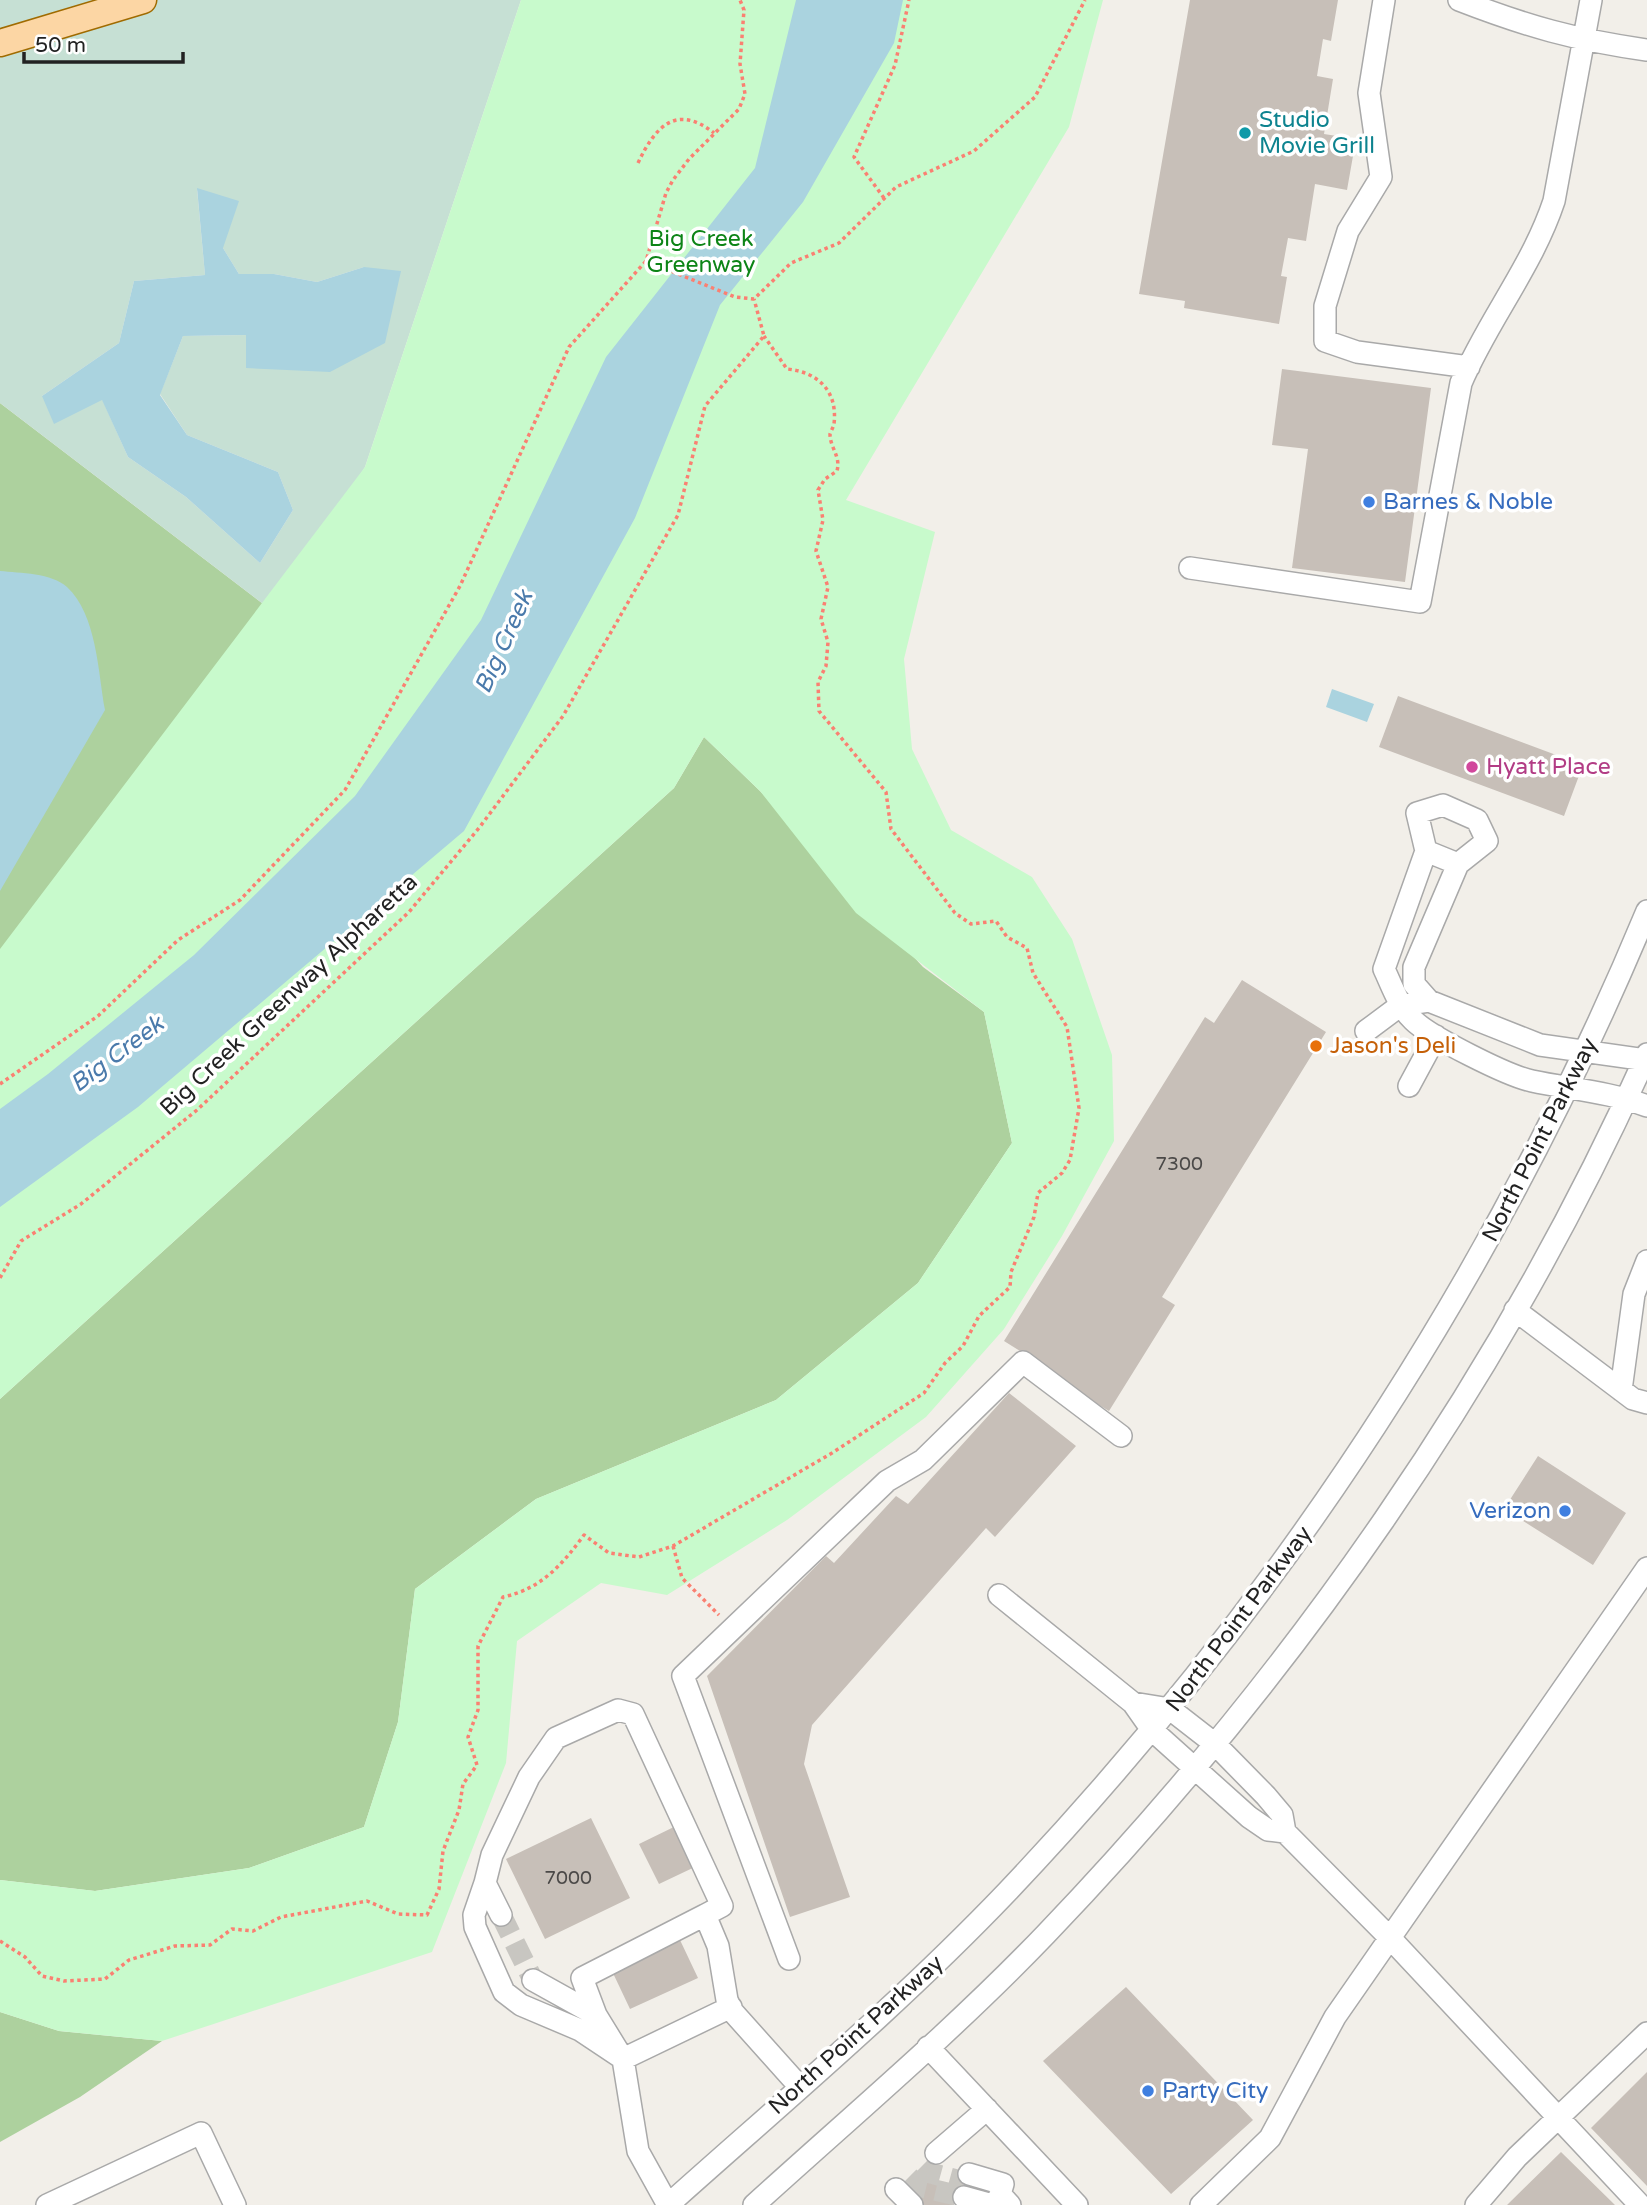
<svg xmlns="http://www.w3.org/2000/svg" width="1647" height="2205" viewBox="0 0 1647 2205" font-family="'Varela Round',sans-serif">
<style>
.forest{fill:#add19e}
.wetland{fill:#c6e0d4;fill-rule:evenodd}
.park{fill:#c8facc}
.water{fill:#aad3df}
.building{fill:#c7bfb8}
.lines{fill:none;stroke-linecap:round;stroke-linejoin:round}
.minor-tunnel{stroke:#c8c6c1;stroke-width:21;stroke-dasharray:21 10;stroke-linecap:butt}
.minor-casing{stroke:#a9a9a9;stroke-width:24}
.major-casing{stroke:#a06b00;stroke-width:29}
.path{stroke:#fa8072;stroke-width:3.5;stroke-dasharray:3.5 3.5;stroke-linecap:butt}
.minor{stroke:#fff;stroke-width:21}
.major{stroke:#fcd6a4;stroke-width:26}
.culture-dot{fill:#0f9aa8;stroke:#fff;stroke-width:2.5}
.shop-dot{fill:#3f7fe0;stroke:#fff;stroke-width:2.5}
.hotel-dot{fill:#d1479c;stroke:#fff;stroke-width:2.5}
.food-dot{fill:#e8710a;stroke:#fff;stroke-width:2.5}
.labels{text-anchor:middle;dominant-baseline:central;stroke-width:7;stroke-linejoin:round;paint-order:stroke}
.number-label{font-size:19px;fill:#4b4948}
.culture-label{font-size:23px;fill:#0d838f;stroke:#fff;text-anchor:start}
.park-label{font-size:23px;fill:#0c8416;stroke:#fff}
.shop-label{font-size:23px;fill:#366cbe;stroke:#fff;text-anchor:start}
.hotel-label{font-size:23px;fill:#b23c85;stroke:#fff;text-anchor:start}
.street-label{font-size:23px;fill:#222;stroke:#fff}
.food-label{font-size:23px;fill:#c56008;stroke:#fff;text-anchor:start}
.water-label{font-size:24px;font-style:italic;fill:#4a7aab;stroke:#fff}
</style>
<rect width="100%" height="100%" fill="#f2efe9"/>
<path class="forest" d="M0 403 275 613 0 1069Z
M704 737 760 791 923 967 984 1012 1012 1143 918 1283 776 1400 536 1499 415 1589 398 1722 364 1827 249 1868 95 1891 0 1880V1399L674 788Z
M0 2012 59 2031 162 2041 80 2097 0 2142Z"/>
<path class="wetland" d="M0 0H521L365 467 275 613 0 403ZM197 189 223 248 239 274H274L317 282 364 267 247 335 183 336 160 394 187 435 278 472 293 510 260 563 186 497 128 457 102 399 42 396 119 343 134 281 205 275Z"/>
<path class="park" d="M521 0H1103L1069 127 846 500 935 532 904 659 912 749 951 830 1032 877 1072 939 1112 1055 1114 1141 1062 1236 1004 1329 926 1417 787 1520 667 1595 601 1583 517 1641 506 1763 432 1952 162 2041 59 2031 0 2012V1880L95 1891 249 1868 364 1827 398 1722 415 1589 536 1499 776 1400 918 1283 1012 1143 984 1012 856 913 760 791 704 737 674 788 0 1399V949L365 467Z"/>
<path class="water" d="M796 0H903L894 43 803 202 720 305 635 518 464 831 138 1107 0 1207V1109L48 1074 194 955 355 796 481 620 606 357 755 168Z
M197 188 239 201 223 248 239 274H274L317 282 364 267 401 271 385 343 330 372 246 368V335L183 336 160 395 187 435 278 472 293 510 260 563 186 497 128 457 102 400 54 424 42 396 119 343 134 281 205 275Z
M0 571C20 573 52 573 67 587 97 615 98 672 105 710L0 891Z
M1332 689 1374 704 1367 722 1326 707Z"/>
<path class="building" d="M1190 0H1338L1331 41 1323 39 1317 76 1333 79 1324 134 1356 139 1347 190 1315 184 1306 241 1288 238 1281 276 1287 277 1279 324 1184 308 1185 301 1139 294Z
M1282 369 1431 388 1405 582 1292 568 1308 449 1272 445Z
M1398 696 1583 765 1564 816 1379 747Z
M1242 980 1326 1032 1162 1297 1175 1305 1109 1411 1043 1371 1046 1367 1004 1341 1205 1017 1214 1023Z
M1009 1393 1076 1446 995 1537 986 1528 812 1725 804 1764 850 1897 790 1917 707 1676 826 1556 834 1563 896 1496 908 1504Z
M1538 1456 1626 1513 1593 1565 1504 1509Z
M591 1818 630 1898 545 1939 506 1859Z
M680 1824 699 1865 659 1884 639 1844Z
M680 1940 698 1978 630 2009 612 1971Z
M1126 1987 1253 2120 1171 2194 1043 2061Z
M1647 2072V2186L1591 2128Z
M1561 2152 1615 2205H1507Z
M923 2177 958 2187 954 2205H916Z"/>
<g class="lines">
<path class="minor-tunnel" d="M501 1915 533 1980
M923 2165 931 2173 964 2182
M909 2177 918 2186 964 2197"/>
<defs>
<path id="minor" d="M1384 0 1369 93 1381 177 1348 231 1325 306V341L1357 352 1469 367
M1459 0C1526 26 1575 40 1647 50
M1190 568 1420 602 1461 383C1488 320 1532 267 1554 201L1591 0
M1426 851 1417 813 1443 805 1477 820 1487 841 1458 864
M1429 1001 1414 984V967L1458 864 1426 851 1384 969C1392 986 1399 1007 1413 1020 1430 1037 1508 1076 1532 1081 1570 1089 1610 1092 1647 1106
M1366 1031 1401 1005 1429 1001 1540 1045 1647 1060
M1409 1086 1436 1036
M1515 1310 1633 1399 1647 1403
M1621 1390 1634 1294 1647 1261
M999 1595 1133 1703 1152 1730 1249 1817 1268 1830 1285 1832
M1133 1703 1170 1709 1215 1744 1266 1796 1282 1815 1285 1832 1391 1939 1640 2205
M485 1883 474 1915 475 1927 504 1992 521 2005 580 2030 619 2056
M501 1915 485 1883 492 1855 529 1777 556 1738 618 1710 633 1714 722 1906 705 1915
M789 1959 683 1676 887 1481 923 1460 1023 1362 1121 1436
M533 1980 596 2015
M928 2047 1077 2205
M623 2059 731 2007
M936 2153 987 2109
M969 2174 1003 2184 1000 2194 1010 2205
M896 2189 912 2205
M964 2197 993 2205
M47 2205 201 2133 235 2205
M668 2205C782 2103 901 2003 1007 1892 1281 1603 1494 1279 1647 911
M668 2205 638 2151 623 2059 596 2015 582 1978 705 1915 718 1946 727 2000 732 2011 800 2087
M754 2205C852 2116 954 2030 1046 1934 1292 1677 1501 1380 1647 1054
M1201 2205 1270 2138 1335 2017 1647 1568
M1476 2205 1517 2157 1647 2033"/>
<path id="major" d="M0 43 143 0"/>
</defs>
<use href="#minor" class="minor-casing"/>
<use href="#major" class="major-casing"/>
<path class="path" d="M638 163C655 127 676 103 714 133
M884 198 854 157 895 65 909 0
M646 261 735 297 754 299 791 263 839 243 896 187 974 151 1035 97 1085 0
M0 1084 98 1016 178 940 240 900 345 790 460 586 569 347 646 261 666 193 673 180 689 159 739 109 745 94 740 64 744 10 740 0
M0 1278 21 1241 81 1204 197 1110 409 912 479 828 563 716 678 515 705 406 764 336 754 299
M673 1546 682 1578 719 1615
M0 1941 25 1957 42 1976 64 1981 105 1979 129 1960 175 1946 210 1945 232 1929 253 1931 281 1917 367 1901 398 1914 427 1915 439 1889 443 1851 459 1810 463 1784 477 1765 468 1737 478 1710V1646L503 1597C541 1589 562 1565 584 1535L609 1553 639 1557 673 1546 832 1453 924 1393 945 1363 963 1346 979 1316 1010 1287 1011 1272 1034 1217 1038 1193 1062 1173 1070 1160 1079 1108 1067 1027 1033 973 1027 948 1007 937 996 921 971 924 955 913 891 829 886 792 819 711 818 682 826 666 828 642 821 619 828 587 816 551 823 520 818 490 825 479 837 471C841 456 830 448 830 434 831 431 833 428 834 424 838 390 817 372 787 369L764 336"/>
<use href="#minor" class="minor"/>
<use href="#major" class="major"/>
</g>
<circle class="culture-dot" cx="1245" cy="133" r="7"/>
<g class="shop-dot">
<circle cx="1369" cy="502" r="7"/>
<circle cx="1565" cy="1511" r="7"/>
<circle cx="1148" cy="2091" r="7"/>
</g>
<circle class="hotel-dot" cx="1472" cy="767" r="7"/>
<circle class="food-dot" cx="1316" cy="1046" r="7"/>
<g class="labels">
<g class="number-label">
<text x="1179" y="1164">7300</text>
<text x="568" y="1878">7000</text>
</g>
<g class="culture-label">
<text x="1259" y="120">Studio<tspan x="1259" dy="26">Movie Grill</tspan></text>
</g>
<g class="park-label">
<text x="701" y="239">Big Creek<tspan x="701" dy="26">Greenway</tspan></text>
</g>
<g class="shop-label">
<text x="1383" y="502">Barnes &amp; Noble</text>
<text x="1551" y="1511" text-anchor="end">Verizon</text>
<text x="1162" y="2091">Party City</text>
</g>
<g class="hotel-label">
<text x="1486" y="767">Hyatt Place</text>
</g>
<g class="street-label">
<text transform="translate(289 995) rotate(-43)">Big Creek Greenway Alpharetta</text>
<text transform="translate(1540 1140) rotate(-63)">North Point Parkway</text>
<text transform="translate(1239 1619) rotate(-53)">North Point Parkway</text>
<text transform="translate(856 2035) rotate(-42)">North Point Parkway</text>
</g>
<g class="food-label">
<text x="1330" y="1046">Jason's Deli</text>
</g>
<g class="water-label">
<text transform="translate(504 642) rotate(-66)">Big Creek</text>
<text transform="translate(117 1054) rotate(-37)">Big Creek</text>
</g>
</g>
<path d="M24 52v10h159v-10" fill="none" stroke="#222222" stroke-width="3.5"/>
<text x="35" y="52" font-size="21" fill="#222222" stroke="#ffffff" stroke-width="5" paint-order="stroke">50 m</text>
</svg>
